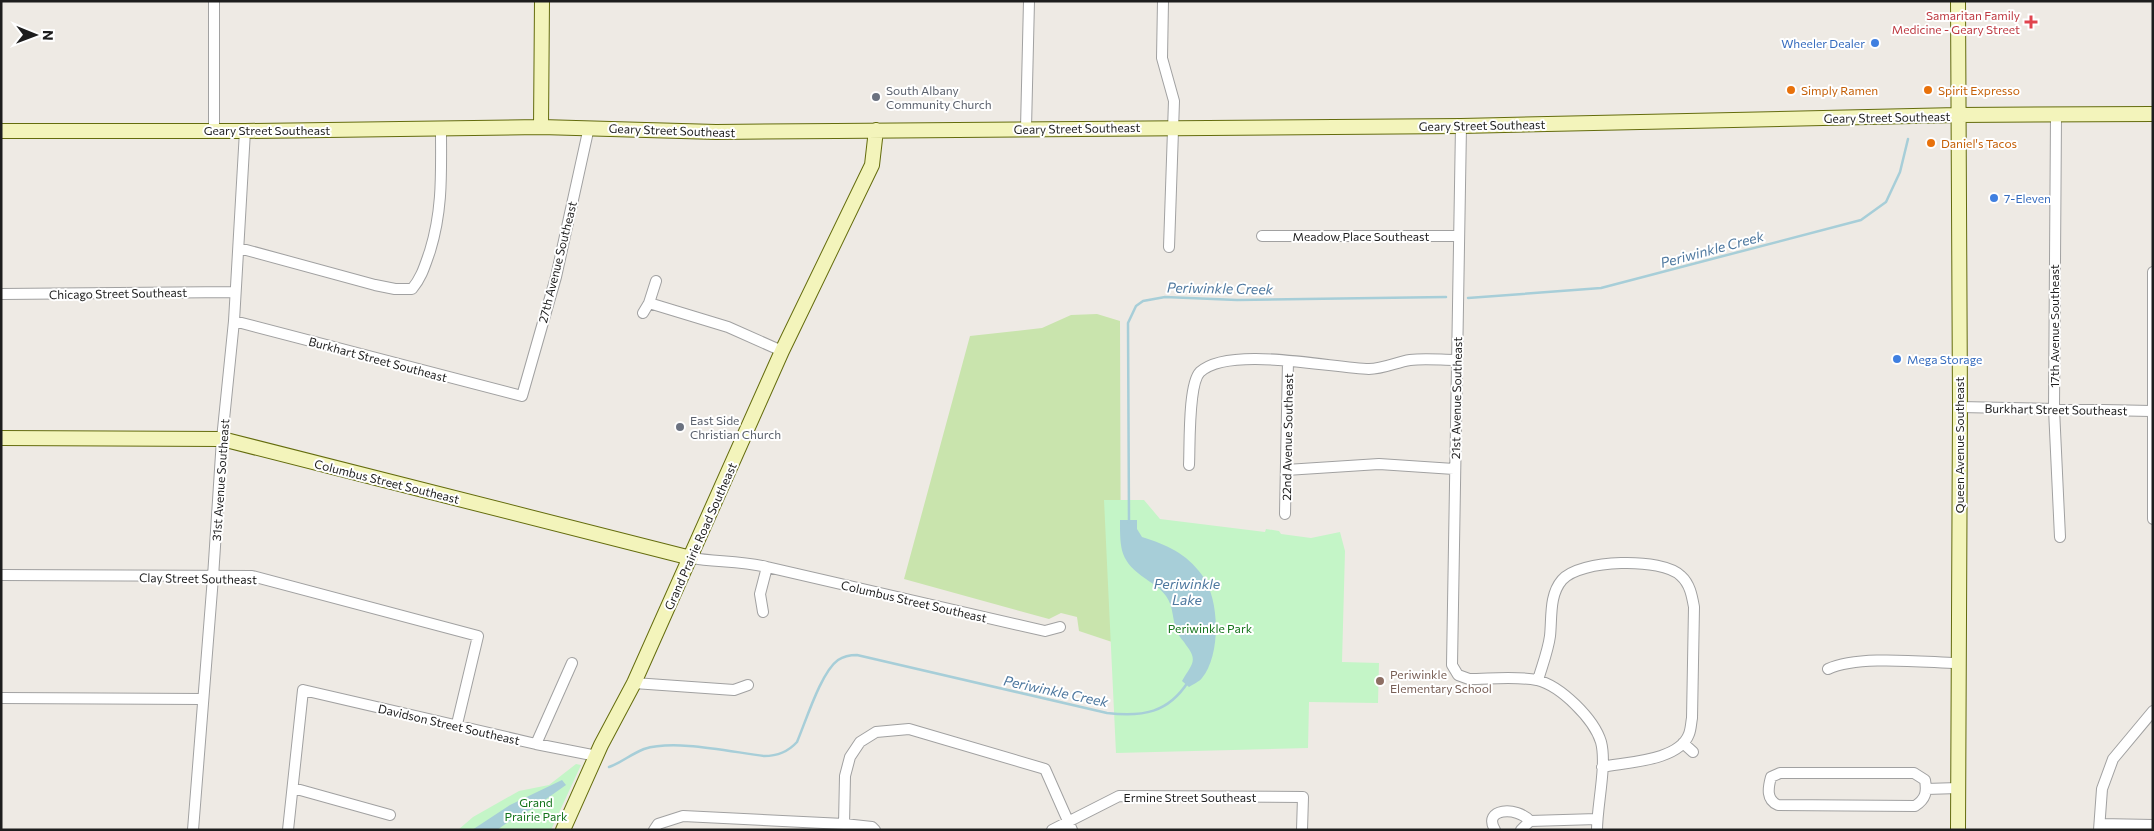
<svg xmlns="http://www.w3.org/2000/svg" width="2154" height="831" viewBox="0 0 2154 831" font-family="Commissioner,sans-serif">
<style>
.grass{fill:#c9e4ad}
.park{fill:#c4f5c7}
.water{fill:#a7ced8}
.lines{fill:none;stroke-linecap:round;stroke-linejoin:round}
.stream{stroke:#a7ced8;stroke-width:2.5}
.street-casing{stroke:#a1a1a1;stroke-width:12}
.secondary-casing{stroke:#646c0d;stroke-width:16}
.street{stroke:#fff;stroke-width:10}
.secondary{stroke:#f3f4bb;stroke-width:14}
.health-dot{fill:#e0444e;stroke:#fff;stroke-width:2}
.shop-dot{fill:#3f7fe0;stroke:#fff;stroke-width:2}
.food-dot{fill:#e8710a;stroke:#fff;stroke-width:2}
.worship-dot{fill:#6b7280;stroke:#fff;stroke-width:2}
.education-dot{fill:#8d6e63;stroke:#fff;stroke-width:2}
.labels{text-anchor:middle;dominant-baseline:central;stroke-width:4;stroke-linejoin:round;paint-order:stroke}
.health-label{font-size:12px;fill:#be3a42;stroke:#fff;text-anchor:end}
.shop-label{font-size:12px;fill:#366cbe;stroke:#fff;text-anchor:start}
.worship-label{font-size:12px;fill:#5b616d;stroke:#fff;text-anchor:start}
.food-label{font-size:12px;fill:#c56008;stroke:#fff;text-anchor:start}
.street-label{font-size:12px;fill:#1d1d1d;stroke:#fff}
.park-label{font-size:12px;fill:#13731a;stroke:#fff}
.education-label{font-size:12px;fill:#785e54;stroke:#fff;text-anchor:start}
.water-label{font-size:14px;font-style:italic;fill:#4e789f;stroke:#fff}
</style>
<rect width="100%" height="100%" fill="#eeeae4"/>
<path class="grass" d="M1097 314 1120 321 1121 645 1079 631 1077 617 1061 613 1049 619 904 579 970 336 1042 328 1071 315Z"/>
<path class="park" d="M1104 500H1144L1160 519 1265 532 1266 529 1279 531 1281 534 1311 538 1340 532 1345 551 1342 662 1379 663 1378 703 1309 702 1308 748 1116 753Z
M576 764 581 765 551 830H458L473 817 519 791 549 785Z"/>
<path class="water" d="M1120 520H1137V529L1142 537C1167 545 1186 553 1202 575 1220 599 1221 655 1202 678 1199 682 1193 684 1189 687L1182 681C1191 665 1199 661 1186 645 1184 641 1179 637 1177 632 1172 620 1174 607 1166 596 1161 589 1153 584 1146 579 1120 561 1120 550 1120 520Z
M562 780 566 785 532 809 514 818 497 830H472L510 805Z"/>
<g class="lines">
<path class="stream" d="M1468 298 1601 288 1861 220 1886 202 1900 172 1908 139
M1129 522 1128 323 1136 306 1143 301 1165 297 1237 300 1446 297
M609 767C621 763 631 754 644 749 675 739 731 752 764 756 778 756 788 752 797 742 806 721 821 672 838 660 844 656 850 655 857 655L1107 713C1143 717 1168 713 1188 682"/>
<defs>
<path id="street" d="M1163 1 1162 58 1174 101 1169 247
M2056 115 2054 409 2060 537
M1461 126 1452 665 1458 675 1469 679C1489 679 1517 676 1537 680 1561 686 1594 719 1601 742 1607 765 1597 805 1597 830
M1026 128 1029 1
M214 130V1
M1262 236H1459
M239 248 375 285 395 289H412C422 277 425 265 430 251 443 209 441 172 441 129
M2153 272V519
M1 294 235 292
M649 303 728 327 782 351
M643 313 649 303 656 281
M234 321 522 396 556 277 589 127
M1960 407 2151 411
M1189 465C1190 446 1188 384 1200 372 1229 345 1331 368 1369 369 1383 369 1397 362 1410 360 1425 358 1441 360 1456 360
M1286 470 1379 464 1454 469
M1285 514 1288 361
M691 558C716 562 741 561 767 567L1045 631 1060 627
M1 575 252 576 478 636 457 724
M763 612 760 594 767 567
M1828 669C1858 655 1922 662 1957 663
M1538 680C1542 666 1548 651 1550 636 1552 618 1549 595 1562 580 1580 559 1662 557 1681 576 1690 584 1692 596 1694 607L1692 718C1691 723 1691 729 1689 734 1679 761 1627 762 1602 767
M634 683 734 690 748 685
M1 698 202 699
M1683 743 1693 752
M536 744 572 663
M1780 773H1914L1925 780C1927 792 1926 799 1915 806L1778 805C1766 800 1768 788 1771 777Z
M293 788 390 815
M1926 789 1958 788
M844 824 845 776 850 757 860 742 876 732 909 729 1045 769 1072 830
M2100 824 2153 825
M193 830 213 577 222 439 234 321 245 131
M288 830 303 690 536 744 597 756
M654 830 658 824 683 816 844 824 872 827 875 830
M1052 830 1119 796 1303 797 1302 830
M1495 830C1482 808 1517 806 1530 821L1597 819
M1521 830 1530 821
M2099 830 2102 789 2113 759 2153 711"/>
<path id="secondary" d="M541 127 542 1
M1 131H245L541 127 716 132 836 131 1461 126 1958 115 2153 114
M1 438 222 439 691 558
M563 830 601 745 634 683 782 351 872 165 876 130
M1958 830 1960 407 1958 1"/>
</defs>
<use href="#street" class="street-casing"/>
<use href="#secondary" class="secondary-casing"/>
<use href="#street" class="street"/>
<use href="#secondary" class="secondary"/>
</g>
<path class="health-dot" d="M2028.5 14.5h5v5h5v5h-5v5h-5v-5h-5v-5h5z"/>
<g class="shop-dot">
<circle cx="1875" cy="43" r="5"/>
<circle cx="1994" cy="198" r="5"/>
<circle cx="1897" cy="359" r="5"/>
</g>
<g class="food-dot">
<circle cx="1791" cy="90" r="5"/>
<circle cx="1928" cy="90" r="5"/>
<circle cx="1931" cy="143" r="5"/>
</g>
<g class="worship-dot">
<circle cx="876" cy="97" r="5"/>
<circle cx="680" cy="427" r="5"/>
</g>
<circle class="education-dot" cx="1380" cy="681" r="5"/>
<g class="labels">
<g class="health-label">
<text x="2020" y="15">Samaritan Family<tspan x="2020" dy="14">Medicine - Geary Street</tspan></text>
</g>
<g class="shop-label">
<text x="1865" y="43" text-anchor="end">Wheeler Dealer</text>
<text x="2004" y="198">7-Eleven</text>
<text x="1907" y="359">Mega Storage</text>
</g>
<g class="worship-label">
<text x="886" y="90">South Albany<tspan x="886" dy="14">Community Church</tspan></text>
<text x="690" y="420">East Side<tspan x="690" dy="14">Christian Church</tspan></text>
</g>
<g class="food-label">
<text x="1801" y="90">Simply Ramen</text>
<text x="1938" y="90">Spirit Expresso</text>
<text x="1941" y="143">Daniel's Tacos</text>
</g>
<g class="street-label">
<text transform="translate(1887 117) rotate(-1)">Geary Street Southeast</text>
<text transform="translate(1482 125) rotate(-1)">Geary Street Southeast</text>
<text transform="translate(1077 128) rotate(-1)">Geary Street Southeast</text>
<text x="267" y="130">Geary Street Southeast</text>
<text transform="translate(672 130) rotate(2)">Geary Street Southeast</text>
<text x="1361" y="236">Meadow Place Southeast</text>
<text transform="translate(557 262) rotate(-76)">27th Avenue Southeast</text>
<text transform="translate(118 293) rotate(-1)">Chicago Street Southeast</text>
<text transform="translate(2054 326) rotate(-90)">17th Avenue Southeast</text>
<text transform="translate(378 359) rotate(15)">Burkhart Street Southeast</text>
<text transform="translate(1456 398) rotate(-89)">21st Avenue Southeast</text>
<text transform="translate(2056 409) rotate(1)">Burkhart Street Southeast</text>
<text transform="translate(1287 437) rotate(-89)">22nd Avenue Southeast</text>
<text transform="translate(1959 445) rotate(-90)">Queen Avenue Southeast</text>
<text transform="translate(220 480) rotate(-86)">31st Avenue Southeast</text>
<text transform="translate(387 481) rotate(14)">Columbus Street Southeast</text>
<text transform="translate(700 536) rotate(-66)">Grand Prairie Road Southeast</text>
<text transform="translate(198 578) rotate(1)">Clay Street Southeast</text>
<text transform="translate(914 601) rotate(13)">Columbus Street Southeast</text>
<text transform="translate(449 724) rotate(13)">Davidson Street Southeast</text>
<text x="1190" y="797">Ermine Street Southeast</text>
</g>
<g class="park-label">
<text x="1210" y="628">Periwinkle Park</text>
<text x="536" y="802">Grand<tspan x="536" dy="14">Prairie Park</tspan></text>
</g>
<g class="education-label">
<text x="1390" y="674">Periwinkle<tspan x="1390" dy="14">Elementary School</tspan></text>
</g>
<g class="water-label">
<text transform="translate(1712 249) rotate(-15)">Periwinkle Creek</text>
<text transform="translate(1220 288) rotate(1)">Periwinkle Creek</text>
<text x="1187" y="583">Periwinkle<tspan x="1187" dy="16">Lake</tspan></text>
<text transform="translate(1056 691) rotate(12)">Periwinkle Creek</text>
</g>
</g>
<rect width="2154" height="831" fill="none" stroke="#1d1d1d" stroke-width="5"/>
<g transform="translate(35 35) rotate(91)" stroke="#ffffff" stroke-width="4" paint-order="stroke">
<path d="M0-4L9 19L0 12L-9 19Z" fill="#1d1d1d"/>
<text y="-8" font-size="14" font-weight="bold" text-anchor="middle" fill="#1d1d1d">N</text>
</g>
</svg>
